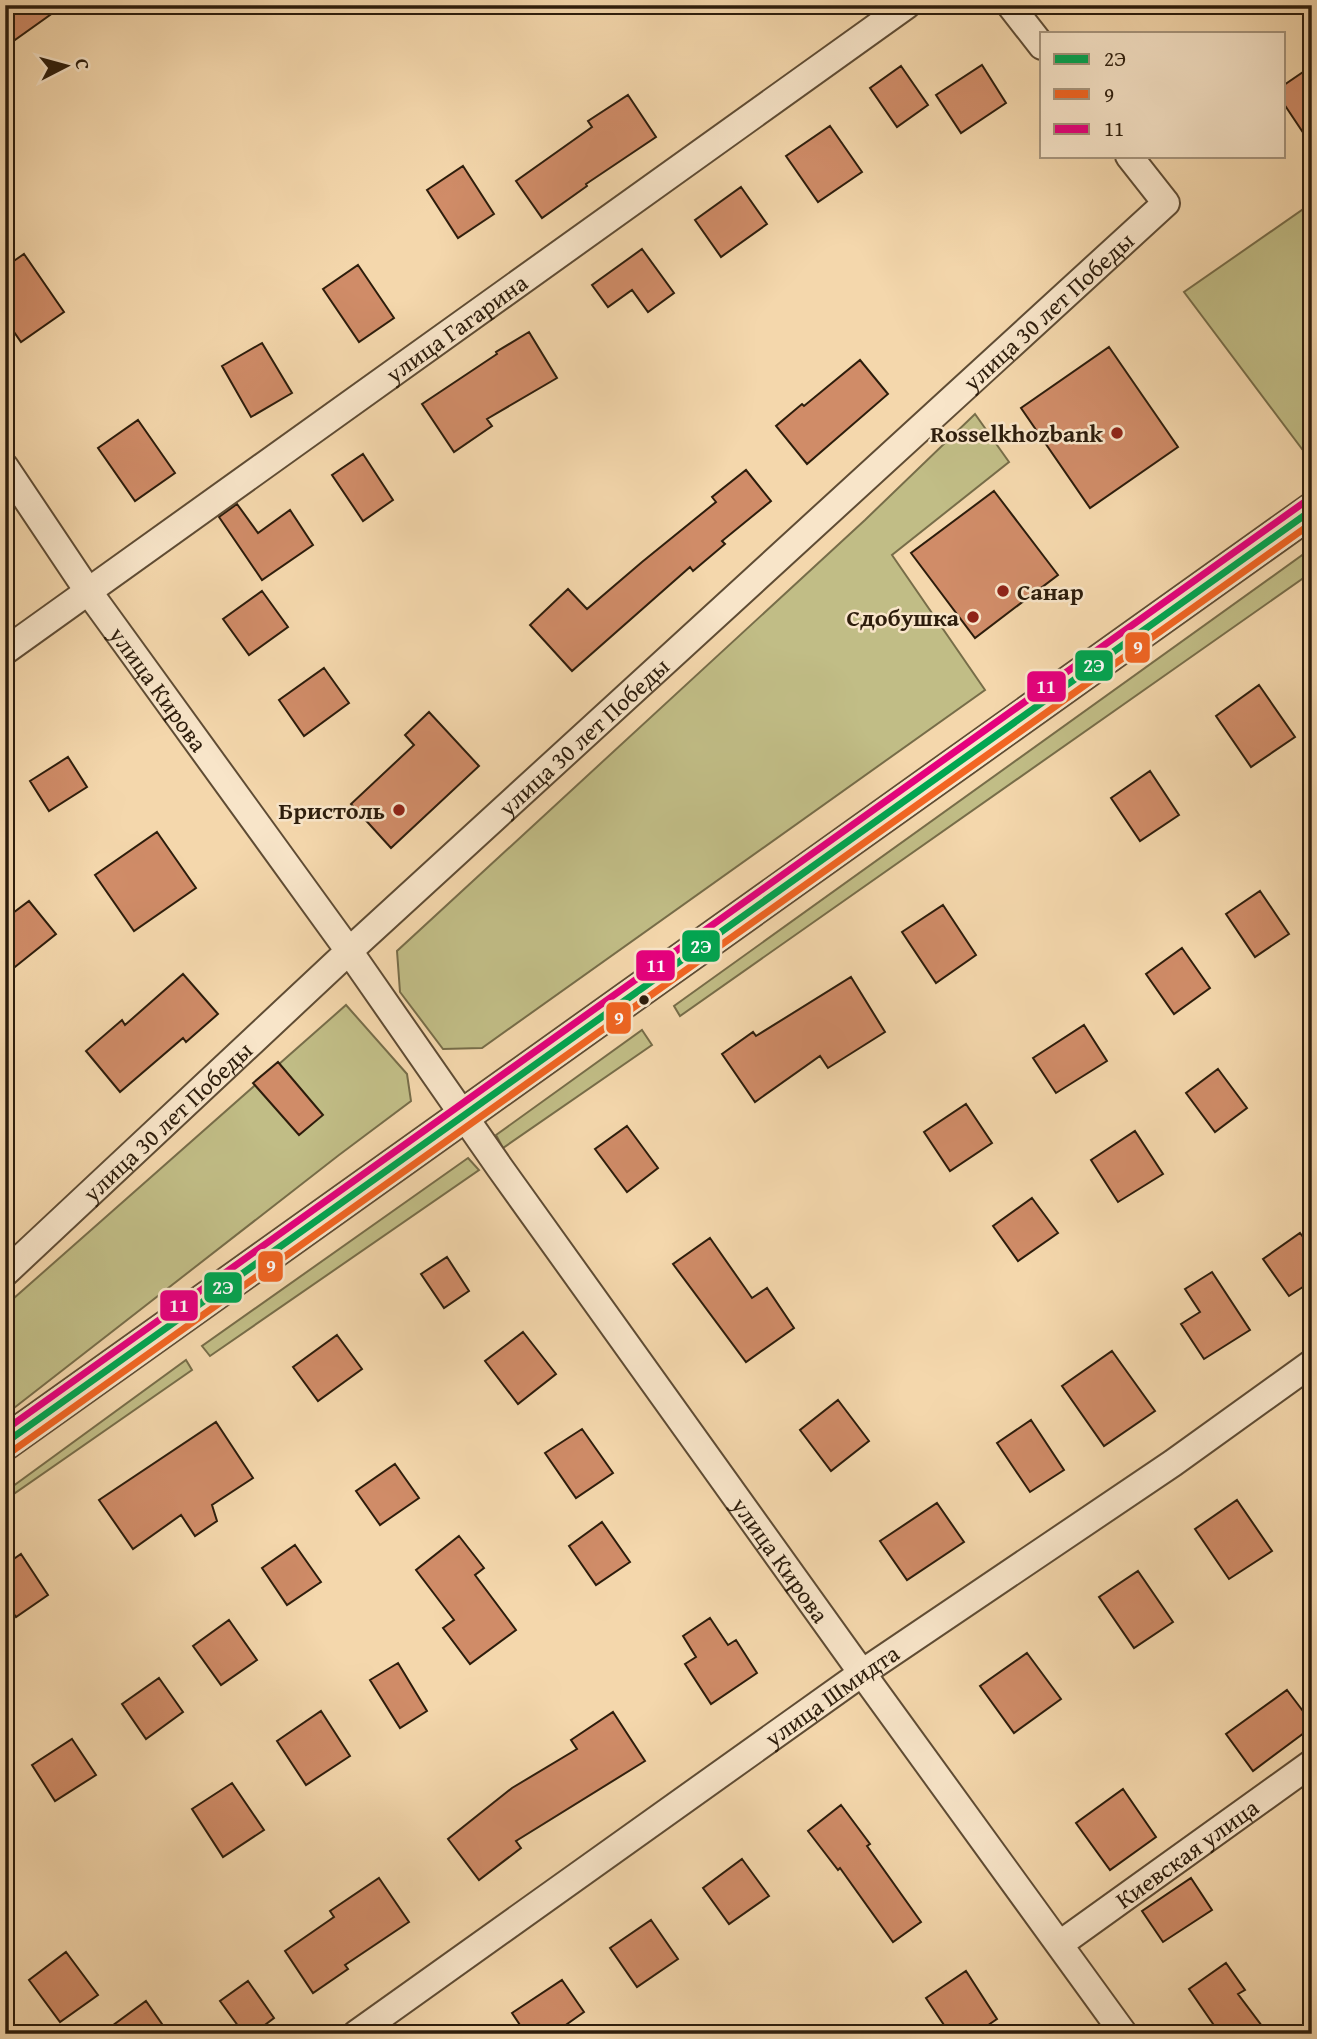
<svg xmlns="http://www.w3.org/2000/svg" width="1317" height="2039" viewBox="0 0 1317 2039" font-family="'Gentium Book Plus',serif">
<style>
.green{fill:#c1bd86;stroke:#776d49;stroke-width:2}
.building{fill:#d08c68;stroke:#2d1d0c;stroke-width:2}
.lines{fill:none;stroke-linecap:round;stroke-linejoin:round}
.minor-casing{stroke:#5f4c34;stroke-width:30}
.tertiary-casing{stroke:#5f4c34;stroke-width:37}
.minor{stroke:#f8e5c9;stroke-width:26}
.tertiary{stroke:#f8e5c9;stroke-width:33}
.bus-1-casing{stroke:#f8e5c9;stroke-width:12}
.bus-2-casing{stroke:#f8e5c9;stroke-width:12}
.bus-3-casing{stroke:#f8e5c9;stroke-width:12}
.bus-1{stroke:#00a651;stroke-width:7}
.bus-2{stroke:#f26522;stroke-width:7}
.bus-3{stroke:#e5007d;stroke-width:7}
.poi-dot{fill:#8f2418;stroke:#f8e5c9;stroke-width:2.5}
.bus-dot{fill:#2d1d0c;stroke:#f8e5c9;stroke-width:2.5}
.labels{text-anchor:middle;dominant-baseline:central;stroke-width:5;stroke-linejoin:round;paint-order:stroke}
.street-label{font-size:24px;fill:#2d1d0c;stroke:#f8e5c9}
.poi-label{font-size:24px;font-weight:bold;fill:#2d1d0c;stroke:#f8e5c9;text-anchor:end}
.line-badge{stroke:#f8e5c9;stroke-width:2.5}
.badge-label{font-size:19px;text-anchor:middle;font-weight:bold;fill:#fff}
</style>
<rect width="100%" height="100%" fill="#f4d7ac"/>
<filter id="stains"><feTurbulence type="fractalNoise" baseFrequency=".00286" numOctaves="4"/><feColorMatrix values="0 0 0 0 .2 0 0 0 0 .09 0 0 0 0 .02 0 0 0 .5 -.17"/></filter>
<radialGradient id="worn" r=".72"><stop offset=".6" stop-color="#630" stop-opacity="0"/><stop offset="1" stop-color="#630" stop-opacity=".3"/></radialGradient>
<path class="green" d="M1312 203V443L1302 449 1184 292Z
M975 414 1009 462 892 555 985 690 482 1048 443 1049 400 992 397 951 865 520Z
M1312 548V572L680 1016 674 1006Z
M346 1005 407 1074 411 1101 339 1155 5 1415V1306Z
M642 1030 652 1045 503 1148 496 1135Z
M468 1158 479 1170 210 1356 202 1346Z
M186 1360 192 1370 5 1500V1492Z"/>
<path class="building" d="M5 5H64L5 47Z
M982 65 1006 103 961 133 936 95Z
M901 66 928 105 897 127 870 88Z
M1312 66V146L1284 104V85Z
M628 95 656 137 586 184 587 186 542 218 516 181 592 127 588 121Z
M830 126 862 172 818 202 786 156Z
M463 166 494 214 458 238 427 190Z
M741 187 767 224 721 257 695 220Z
M642 249 674 293 648 312 632 290 608 307 592 285Z
M24 254 64 312 21 342 5 319V267Z
M358 265 394 318 359 342 323 289Z
M529 332 557 378 487 419 492 426 454 452 422 404 497 354 496 352Z
M262 343 292 393 251 417 222 366Z
M1109 347 1178 447 1090 508 1021 408Z
M860 360 888 394 807 464 776 426 802 404 804 406Z
M138 420 175 473 135 501 98 448Z
M363 454 393 500 363 521 332 475Z
M746 470 771 501 722 541 725 544 693 571 690 567 572 671 530 625 568 589 587 609 642 562 716 502 712 497Z
M994 491 1058 575 975 638 911 553Z
M237 504 258 533 290 510 313 545 262 580 219 517Z
M262 591 288 627 249 655 223 619Z
M324 668 349 703 304 736 279 700Z
M1259 685 1295 737 1251 767 1216 716Z
M429 712 479 766 391 848 351 804 414 745 405 735Z
M68 757 87 787 49 811 30 781Z
M1150 771 1179 815 1140 841 1111 798Z
M157 832 196 888 134 931 95 875Z
M1260 891 1289 934 1255 957 1226 914Z
M29 901 56 934 5 975V919Z
M943 905 976 955 936 983 902 932Z
M1182 948 1210 988 1174 1014 1146 974Z
M183 974 218 1014 186 1042 183 1038 120 1092 86 1051 122 1020 125 1025Z
M851 977 885 1032 828 1068 820 1056 755 1102 722 1054 753 1032 756 1036Z
M1084 1025 1107 1061 1056 1093 1033 1058Z
M278 1062 323 1115 299 1135 253 1083Z
M1218 1069 1247 1108 1215 1132 1186 1093Z
M966 1104 992 1143 950 1171 924 1132Z
M627 1126 658 1168 627 1192 595 1149Z
M1135 1131 1163 1174 1118 1202 1091 1160Z
M1032 1198 1058 1233 1018 1261 993 1226Z
M1300 1233 1312 1249V1281L1289 1296 1263 1259Z
M710 1238 752 1298 767 1288 794 1328 746 1362 673 1264Z
M447 1257 469 1291 444 1308 421 1274Z
M1212 1272 1250 1330 1204 1359 1181 1324 1200 1312 1185 1289Z
M523 1332 556 1374 518 1404 485 1361Z
M337 1335 362 1369 318 1401 293 1367Z
M1112 1351 1155 1411 1104 1446 1062 1386Z
M838 1400 869 1441 831 1471 800 1430Z
M1031 1420 1064 1470 1030 1492 997 1443Z
M216 1422 253 1478 212 1505 217 1521 195 1536 181 1515 133 1549 99 1500Z
M582 1429 613 1473 576 1498 545 1453Z
M395 1464 419 1498 380 1525 356 1491Z
M1237 1500 1272 1551 1229 1579 1195 1529Z
M937 1503 964 1542 907 1580 880 1541Z
M602 1522 630 1562 596 1585 569 1546Z
M459 1536 484 1568 475 1575 516 1630 470 1664 443 1628 454 1620 416 1570Z
M295 1545 321 1582 287 1605 262 1568Z
M21 1554 48 1595 16 1617 5 1601V1565Z
M1138 1571 1173 1622 1134 1648 1099 1597Z
M710 1618 728 1645 736 1640 757 1673 711 1704 685 1664 696 1657 683 1636Z
M229 1620 257 1660 221 1685 193 1646Z
M1027 1653 1061 1699 1014 1733 980 1686Z
M398 1663 427 1711 400 1728 370 1680Z
M159 1678 183 1712 146 1739 122 1704Z
M1287 1690 1312 1723V1727L1253 1771 1226 1734Z
M321 1711 350 1756 306 1785 277 1741Z
M613 1712 645 1761 516 1841 521 1848 479 1880 448 1839 512 1788 577 1749 571 1740Z
M72 1739 96 1775 55 1801 32 1765Z
M232 1783 264 1830 223 1857 192 1809Z
M1123 1789 1156 1837 1110 1870 1076 1823Z
M841 1805 870 1844 867 1846 921 1922 893 1942 840 1868 838 1870 808 1831Z
M742 1859 769 1896 729 1924 703 1888Z
M379 1878 409 1922 345 1965 348 1969 313 1993 285 1951 334 1917 330 1911Z
M1191 1878 1212 1910 1163 1942 1142 1911Z
M651 1920 678 1959 637 1987 610 1948Z
M66 1952 98 1995 60 2022 29 1980Z
M1226 1963 1245 1990 1238 1994 1268 2034H1220L1189 1989Z
M966 1971 997 2019 975 2034H950L926 1998Z
M562 1980 584 2012 553 2034H526L512 2013Z
M248 1981 274 2018 253 2034H244L220 2001Z
M146 2001 169 2034H101Z"/>
<g class="lines">
<defs>
<g id="minor">
<path d="M1010 5 1042 46"/>
<path id="s1" d="M5 467 88 591 349 951 500 1168 862 1673 1124 2034"/>
<path id="s2" d="M5 651 907 5"/>
<path id="s3" d="M5 1273 349 951 1166 203 1129 156"/>
<path id="s4" d="M1060 1944 1312 1763"/>
<path id="s5" d="M356 2034 862 1673 1173 1463 1312 1363"/>
</g>
<path id="tertiary" d="M5 1443 1312 510"/>
</defs>
<use href="#minor" class="minor-casing"/>
<use href="#tertiary" class="tertiary-casing"/>
<use href="#minor" class="minor"/>
<use href="#tertiary" class="tertiary"/>
<defs>
<path id="bus-1" d="M5 1443 1312 510"/>
<path id="bus-2" d="M11 1452 1312 523"/>
<path id="bus-3" d="M5 1430 1306 501"/>
</defs>
<use href="#bus-1" class="bus-1-casing"/>
<use href="#bus-2" class="bus-2-casing"/>
<use href="#bus-3" class="bus-3-casing"/>
<use href="#bus-1" class="bus-1"/>
<use href="#bus-2" class="bus-2"/>
<use href="#bus-3" class="bus-3"/>
</g>
<g class="poi-dot">
<circle cx="1117" cy="433" r="7"/>
<circle cx="1003" cy="591" r="7"/>
<circle cx="973" cy="617" r="7"/>
<circle cx="399" cy="810" r="7"/>
</g>
<circle class="bus-dot" cx="644" cy="1000" r="6"/>
<g class="labels">
<g class="street-label">
<text stroke="none"><textPath href="#s3" startOffset="1419">улица 30 лет Победы</textPath></text>
<text stroke="none"><textPath href="#s2" startOffset="555">улица Гагарина</textPath></text>
<text stroke="none"><textPath href="#s1" startOffset="270">улица Кирова</textPath></text>
<text stroke="none"><textPath href="#s3" startOffset="789">улица 30 лет Победы</textPath></text>
<text stroke="none"><textPath href="#s3" startOffset="222">улица 30 лет Победы</textPath></text>
<text stroke="none"><textPath href="#s1" startOffset="1340">улица Кирова</textPath></text>
<text stroke="none"><textPath href="#s5" startOffset="584">улица Шмидта</textPath></text>
<text stroke="none"><textPath href="#s4" startOffset="156">Киевская улица</textPath></text>
</g>
<g class="poi-label">
<text x="1103" y="433">Rosselkhozbank</text>
<text x="1017" y="591" text-anchor="start">Санар</text>
<text x="959" y="617">Сдобушка</text>
<text x="385" y="810">Бристоль</text>
</g>
</g>
<g class="line-badge">
<rect x="1124" y="631" width="27" height="33" rx="7" fill="#f26522"/>
<rect x="1074" y="649" width="40" height="33" rx="7" fill="#00a651"/>
<rect x="1026" y="670" width="41" height="33" rx="7" fill="#e5007d"/>
<rect x="681" y="929" width="40" height="34" rx="7" fill="#00a651"/>
<rect x="635" y="949" width="41" height="33" rx="7" fill="#e5007d"/>
<rect x="605" y="1001" width="27" height="34" rx="7" fill="#f26522"/>
<rect x="257" y="1250" width="27" height="33" rx="7" fill="#f26522"/>
<rect x="203" y="1271" width="40" height="33" rx="7" fill="#00a651"/>
<rect x="159" y="1289" width="40" height="33" rx="7" fill="#e5007d"/>
</g>
<g class="badge-label">
<text x="1138" y="654">9</text>
<text x="1094" y="672">2Э</text>
<text x="1046" y="693">11</text>
<text x="701" y="953">2Э</text>
<text x="656" y="972">11</text>
<text x="619" y="1025">9</text>
<text x="271" y="1273">9</text>
<text x="223" y="1294">2Э</text>
<text x="179" y="1312">11</text>
</g>
<rect width="1317" height="2039" fill="none" stroke="#f4d7ac" stroke-width="28"/>
<rect x="7" y="7" width="1303" height="2025" fill="none" stroke="#2d1d0c" stroke-width="3.5"/>
<rect x="14" y="14" width="1289" height="2011" fill="none" stroke="#2d1d0c" stroke-width="2"/>
<rect x="1040" y="32" width="245" height="126" fill="#f8e5c9" stroke="#a7957d" stroke-width="2"/>
<rect x="1054" y="54" width="35" height="10" fill="#00a651" stroke="#a7957d" stroke-width="2"/>
<text x="1104" y="66" font-size="21" fill="#2d1d0c">2Э</text>
<rect x="1054" y="89" width="35" height="10" fill="#f26522" stroke="#a7957d" stroke-width="2"/>
<text x="1104" y="102" font-size="21" fill="#2d1d0c">9</text>
<rect x="1054" y="124" width="35" height="10" fill="#e5007d" stroke="#a7957d" stroke-width="2"/>
<text x="1104" y="136" font-size="21" fill="#2d1d0c">11</text>
<g transform="translate(66 66) rotate(84)" stroke="#f8e5c9" stroke-width="5" paint-order="stroke">
<path d="M0-5L12 26L0 18L-12 26Z" fill="#2d1d0c"/>
<text y="-10" font-size="19" font-weight="bold" text-anchor="middle" fill="#2d1d0c">С</text>
</g>
<rect width="100%" height="100%" filter="url(#stains)"/>
<rect width="100%" height="100%" fill="url(#worn)"/>
</svg>
